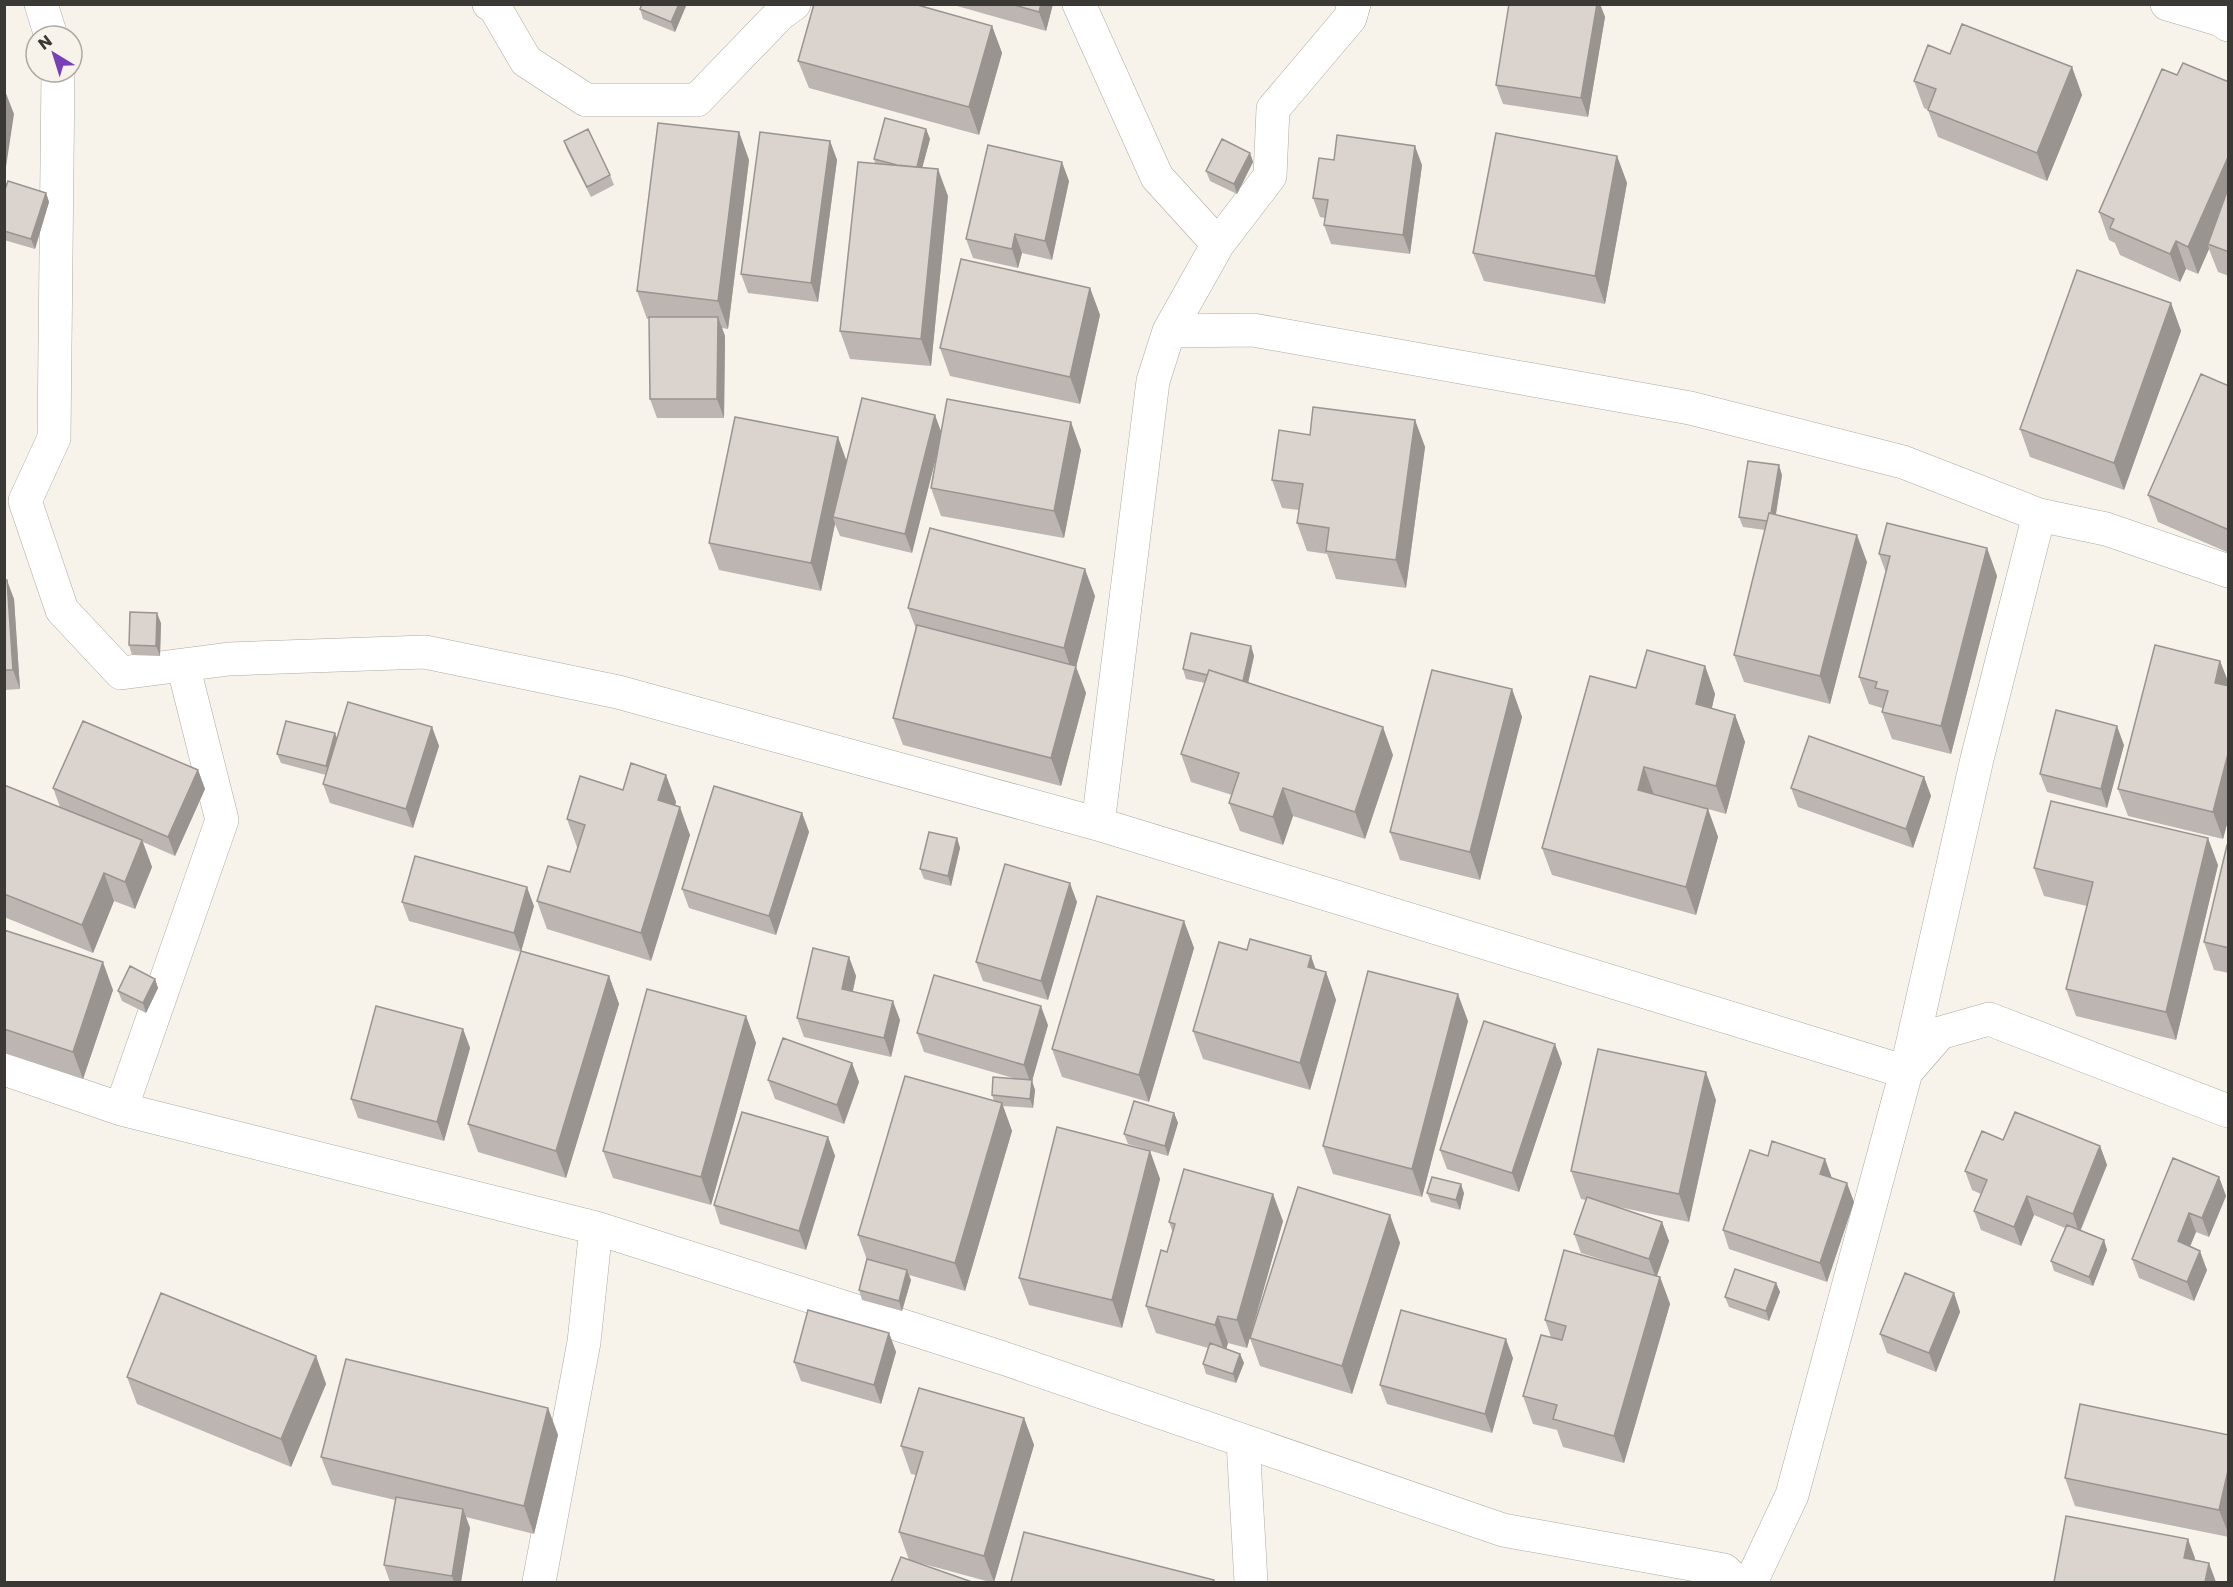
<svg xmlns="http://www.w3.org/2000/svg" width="2233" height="1587" viewBox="0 0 2233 1587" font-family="Poppins,sans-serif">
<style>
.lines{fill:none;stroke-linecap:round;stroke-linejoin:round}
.minor-casing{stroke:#adaaa2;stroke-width:34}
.minor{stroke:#fff;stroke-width:33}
.wall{fill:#bcb5b1}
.shaded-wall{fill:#999490}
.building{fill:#dbd3ce;stroke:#999490;stroke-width:1.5}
</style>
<rect width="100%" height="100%" fill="#f7f3eb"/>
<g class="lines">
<defs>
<path id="minor" d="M41 4 51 36
M489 4 494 6 526 61 586 100H697L780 14 794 4
M1079 4 1157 177 1218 244
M2167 4 2221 20 2228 25
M58 72 54 438 25 501 62 610 121 673 229 659 425 652 618 692 1098 824 1906 1072 1940 1033 1989 1019 2228 1111
M1169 331 1253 330 1690 408 1903 462 2039 515 2106 529 2228 571
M1098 824 1153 381 1169 331 1218 244 1270 176 1273 109 1350 18 1354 4
M4 1069 121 1109 596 1228 1003 1358 1503 1530 1724 1570 1737 1582
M121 1109 222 820 183 665
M1243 1441 1251 1582
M539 1582 584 1342 596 1228
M1751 1582 1792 1495 1906 1072 1977 759 2039 515"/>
</defs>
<use href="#minor" class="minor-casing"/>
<use href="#minor" class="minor"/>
</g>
<path class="wall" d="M642 4H685L686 6 675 32 643 19 640 9Z
M950 4H1053L1046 31Z
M1509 4H1600L1605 17 1588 117 1503 104 1496 85Z
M992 26 1002 53 979 135 809 88 798 61Z
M1950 54 2072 67 2082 95 2047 181 1938 137 1928 110 1924 108 1914 81Z
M2177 75 2229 82V276L2218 272 2209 249 2198 274 2186 269 2180 282 2120 255 2115 243 2109 240 2099 212Z
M926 129 930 139 922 167 948 196 931 366 850 359 840 331 875 163 874 159Z
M739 132 749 160 728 329 722 328 725 336 724 418H657L650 399 649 319H647L637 291Z
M564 141 610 175 614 185 591 197 567 150Z
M830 141 837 160 818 302 748 293 741 274Z
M1250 153 1253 162 1237 194 1210 181 1206 171Z
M1617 156 1627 183 1605 304 1484 281 1473 253Z
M1334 160 1422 165 1410 254 1331 244 1324 225 1325 218 1320 217 1313 198Z
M1069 181 1052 260 1022 253 1018 268 973 258 966 239Z
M4 192 46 193 49 202 35 249 4 240Z
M1090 288 1100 315 1080 404 950 376 940 348Z
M2171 303 2181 331 2124 490 2030 457 2020 429Z
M2229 386V553L2158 522 2148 495Z
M1415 420 1425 447 1406 588 1336 579 1327 554 1307 551 1297 523 1299 510 1282 508 1272 480 1310 435Z
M941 433 1081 450 1064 538 941 516 931 488 938 449 912 553 840 536 835 524 821 591 719 570 709 543 846 461Z
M1782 475 1776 515 1867 562 1830 704 1744 682 1734 655 1765 530 1743 527 1739 517Z
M1987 548 1997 576 1951 754 1892 739 1882 712V708L1869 704 1859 677 1886 573 1879 554Z
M4 580 14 599 20 689 4 690Z
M1095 596 1076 667 1086 693 1061 786 903 745 893 718 916 629 908 608Z
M161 623 160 656 132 655 129 645Z
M1251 646 1254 656 1248 683 1393 755 1365 839 1293 816 1283 845 1240 831 1229 803 1232 795 1191 782 1181 754 1205 683 1186 679 1183 669Z
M2220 661 2229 684V817L2223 839 2128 816 2118 789Z
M1705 666 1715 694 1712 708 1735 715 1745 742 1726 814 1708 809 1718 837 1696 915 1552 875 1542 848 1636 688Z
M1512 689 1522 717 1480 880 1400 860 1390 832Z
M432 727 439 746 413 828 330 803 323 784 326 775 281 763 277 754 335 733 337 739Z
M2124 745 2107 808 2047 792 2040 774Z
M198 770 205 789 175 856 143 842 152 867 135 909 114 901 93 953 4 917V785L60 807 53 788Z
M666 775 676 802 675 806 690 835 651 961 547 929 537 901 570 872 578 847H577L567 819 623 790Z
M1924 777 1931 796 1913 848 1798 807 1791 788Z
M802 813 809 832 776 935 689 908 682 889Z
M957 838 960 848 951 886 924 879 920 869Z
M2229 845V973L2214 970 2204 942Z
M2218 865 2176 1040 2076 1016 2066 989 2087 906 2044 896 2034 868Z
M402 902 534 906 521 951 609 976 619 1004 566 1178 478 1152 468 1124 521 952 409 921Z
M1077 902 1048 1000 983 981 976 962Z
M1184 921 1194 948 1149 1102 1062 1077 1052 1049Z
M4 930 113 990 83 1079 4 1053Z
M849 957 856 976 853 991 900 1020 891 1057 804 1037 797 1018Z
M1315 969 1326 972 1336 1000 1310 1090 1203 1059 1193 1031Z
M155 979 158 988 146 1013 122 1001 118 991Z
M746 1016 756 1043 711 1205 613 1178 603 1151Z
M1468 1021 1422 1197 1333 1174 1323 1146Z
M1048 1025 1032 1081 1035 1090 1033 1108 1003 1106 1012 1131 965 1291 909 1275 911 1280 902 1311 862 1300 859 1290 867 1260 858 1235 994 1101 992 1095 1013 1078 924 1052 917 1033Z
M463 1029 470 1048 444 1141 358 1118 351 1099Z
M852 1063 859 1082 844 1124 775 1099 768 1080Z
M1562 1063 1519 1192 1447 1169 1440 1150Z
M1716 1100 1689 1222 1614 1206 1662 1222 1669 1241 1657 1276 1660 1277 1670 1304 1624 1463 1563 1447 1557 1430 1533 1424 1523 1396 1551 1337 1545 1320 1622 1266 1581 1253 1574 1234 1586 1200 1581 1199 1571 1171Z
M1174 1113 1178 1123 1168 1156 1128 1144 1124 1134Z
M828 1137 835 1156 806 1250 720 1224 714 1205Z
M2003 1140 2100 1146 2107 1165 2081 1230 2104 1240 2107 1250 2093 1286 2054 1271 2051 1261 2065 1228 2034 1215 2021 1246 1981 1230 1974 1211 1981 1194 1972 1190 1965 1171Z
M1150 1151 1160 1179 1122 1328 1029 1305 1019 1278Z
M1768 1156 1825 1159 1831 1178 1854 1202 1827 1282 1729 1249 1723 1230Z
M2219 1177 2226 1196 2209 1237 2196 1232 2190 1247 2207 1270 2194 1301 2139 1278 2132 1259Z
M1427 1193H1464L1460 1210 1431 1202Z
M1390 1215 1400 1243 1352 1394 1260 1366 1250 1338Z
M1283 1221 1247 1348 1228 1343 1226 1349 1240 1354 1244 1363 1236 1383 1206 1374 1203 1364 1208 1348 1156 1333 1146 1306 1167 1252 1173 1233 1169 1222Z
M1776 1283 1780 1292 1769 1321 1729 1307 1725 1297Z
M1954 1293 1960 1312 1936 1372 1887 1353 1880 1334Z
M889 1333 896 1352 881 1404 801 1381 794 1362Z
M316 1356 326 1384 291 1467 137 1404 127 1377Z
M1513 1358 1492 1433 1387 1404 1380 1385Z
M548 1408 558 1435 534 1534 466 1517 470 1528 461 1582H390L384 1565 395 1500 332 1485 321 1457Z
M1024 1418 1034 1445 994 1582H990L909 1560 899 1532 916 1475 911 1474 901 1446Z
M2229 1435V1537L2075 1506 2065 1478Z"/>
<path class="shaded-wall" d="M679 4H685L686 6 675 32 671 22Z
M1041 4H1053L1046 31 1039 12Z
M1597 4H1600L1605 17 1588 117 1581 98Z
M992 26 1002 53 979 135 969 107Z
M2072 67 2082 95 2047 181 2037 153Z
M4 88 14 114 4 180Z
M926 129 930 139 919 180 916 170Z
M739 132 749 160 728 329 718 301Z
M830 141 837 160 818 302 811 283Z
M1415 146 1422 165 1410 254 1403 235Z
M1250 153 1253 162 1237 194 1234 184Z
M2229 155V205L2208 244 2209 249 2198 274 2188 247Z
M1617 156 1627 183 1605 304 1595 276Z
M1062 162 1069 181 1052 260 1045 241Z
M938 169 948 196 931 366 921 339Z
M46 193 49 202 35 249 31 239Z
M1015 234 1022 253 1018 268 1012 249Z
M2176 241 2186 269 2180 282 2170 254Z
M1090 288 1100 315 1080 404 1070 377Z
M2171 303 2181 331 2124 490 2114 463Z
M718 317 725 336 724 418 717 399Z
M935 415 942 434 912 553 905 534Z
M1415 420 1425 447 1406 588 1396 560Z
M1071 422 1081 450 1064 538 1054 511Z
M838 437 848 465 833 517 835 524 821 591 811 563Z
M1779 465 1782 475 1773 531 1770 522Z
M1857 535 1867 562 1830 704 1820 676Z
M1987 548 1997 576 1951 754 1941 726Z
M1085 569 1095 596 1076 667 1086 693 1061 786 1051 758 1073 675 1064 648Z
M7 580 14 599 20 689 13 670Z
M157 613 161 623 160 656 156 646Z
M1251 646 1254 656 1246 692 1243 683Z
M2220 661 2229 684V696L2215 683Z
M1705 666 1715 694 1706 732 1696 704Z
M1512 689 1522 717 1480 880 1470 852Z
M4 715 6 720 4 733Z
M1735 715 1745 742 1726 814 1716 786Z
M2117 726 2124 745 2107 808 2101 789Z
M432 727 439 746 413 828 406 809Z
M1383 727 1393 755 1365 839 1355 812Z
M335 733 338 743 330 776 326 766Z
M2229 750V817L2223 839 2213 812Z
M1644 767 1654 795 1638 790Z
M198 770 205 789 175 856 168 837Z
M666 775 676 802 668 828 658 800Z
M1924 777 1931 796 1913 848 1906 829Z
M1283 788 1293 816 1283 845 1273 817Z
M680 807 690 835 651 961 641 933Z
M1708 809 1718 837 1696 915 1686 887Z
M802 813 809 832 776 935 769 916Z
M957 838 960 848 951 886 948 876Z
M2208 838 2218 865 2176 1040 2166 1012Z
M142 840 152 867 135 909 125 882Z
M104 873 114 901 93 953 82 925Z
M1070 883 1077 902 1048 1000 1041 981Z
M527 887 534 906 521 952 514 933Z
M1184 921 1194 948 1149 1102 1139 1075Z
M1311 956 1321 984 1308 967Z
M849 957 856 976 849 1008 842 989Z
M103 962 113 990 83 1079 73 1052Z
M1326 972 1336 1000 1310 1090 1300 1063Z
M609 976 619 1004 566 1178 556 1151Z
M155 979 158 988 146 1013 143 1003Z
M1458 994 1468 1021 1422 1197 1412 1169Z
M893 1001 900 1020 891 1057 884 1038Z
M1041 1006 1048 1025 1032 1081 1035 1090 1033 1108 1030 1099 1031 1084 1024 1065Z
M746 1016 756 1043 711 1205 701 1177Z
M463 1029 470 1048 444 1141 437 1122Z
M1555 1044 1562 1063 1519 1192 1512 1173Z
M852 1063 859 1082 844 1124 837 1105Z
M1706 1072 1716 1100 1689 1222 1679 1194Z
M1002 1103 1012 1131 965 1291 955 1263Z
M1174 1113 1178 1123 1168 1156 1165 1146Z
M828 1137 835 1156 806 1250 799 1231Z
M2100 1146 2107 1165 2079 1233 2073 1214Z
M1150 1151 1160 1179 1122 1328 1112 1300Z
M1825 1159 1832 1178 1820 1174Z
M2219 1177 2226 1196 2209 1237 2202 1218Z
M1847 1183 1854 1202 1827 1282 1820 1263Z
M1461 1184 1464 1193 1460 1210 1456 1200Z
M1273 1194 1283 1221 1247 1348 1237 1320Z
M2027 1196 2034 1215 2021 1246 2014 1227Z
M2189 1213 2196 1232 2184 1260 2178 1241Z
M1390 1215 1400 1243 1352 1394 1342 1366Z
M1662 1222 1669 1241 1656 1278 1649 1259Z
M2104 1240 2107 1250 2093 1286 2089 1277Z
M2200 1251 2207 1270 2194 1301 2187 1282Z
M907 1270 911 1280 902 1311 899 1301Z
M1660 1277 1670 1304 1624 1463 1614 1436Z
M1776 1283 1780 1292 1769 1321 1766 1311Z
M1954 1293 1960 1312 1936 1372 1929 1353Z
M1218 1316 1228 1343 1225 1353 1215 1325Z
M889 1333 896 1352 881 1404 874 1385Z
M1506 1339 1513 1358 1492 1433 1485 1414Z
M1240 1354 1244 1363 1236 1383 1233 1374Z
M316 1356 326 1384 291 1467 281 1439Z
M548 1408 558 1435 534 1534 524 1506Z
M1024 1418 1034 1445 994 1582 984 1556Z
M2229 1466V1535L2219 1510Z
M463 1509 470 1528 461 1582H454L452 1576Z
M2188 1539 2195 1558 2191 1577 2184 1558Z
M2209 1563 2216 1582H2205Z"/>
<path class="building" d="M642 4H679L671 22 640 9Z
M814 4H914L992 26 969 107 798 61Z
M1011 4H1041L1039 12Z
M1509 4H1597L1581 98 1496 85Z
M1962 24 2072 67 2037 153 1928 110 1936 89 1914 81 1928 45 1950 54Z
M2183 63 2229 82V155L2188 247 2176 241 2170 254 2110 228 2114 219 2099 212 2162 69 2177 75Z
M885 118 926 129 917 167 897 165 874 159Z
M658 123 739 132 718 301 637 291Z
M588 129 610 175 587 187 564 141Z
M760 132 830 141 811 283 741 274Z
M1496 133 1617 156 1595 276 1473 253Z
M1337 135 1415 146 1403 235 1324 225 1328 200 1313 198 1319 158 1334 160Z
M1222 139 1250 153 1234 184 1206 171Z
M988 145 1062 162 1045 241 1015 234 1012 249 966 239Z
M858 162 938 169 921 339 840 331Z
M8 181 46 193 31 239 4 231V192Z
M2229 186V252L2208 244Z
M961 259 1090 288 1070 377 940 348Z
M2077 270 2171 303 2114 463 2020 429Z
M649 317H718L717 399H650Z
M2201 374 2229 386V530L2148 495Z
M862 398 935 415 905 534 833 517Z
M947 399 1071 422 1054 511 931 488Z
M1313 407 1415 420 1396 560 1326 551 1329 528 1297 523 1303 484 1272 480 1279 430 1310 435Z
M735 417 838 437 811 563 709 543Z
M1748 461 1779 465 1771 513H1769L1767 521 1739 517Z
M1769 513 1857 535 1820 676 1734 655Z
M1887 523 1987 548 1941 726 1882 712 1888 691 1875 688 1877 682 1859 677 1890 556 1879 554Z
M930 528 1085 569 1064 648 908 608Z
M4 580H7L13 670H4Z
M130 612 157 613 156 646 129 645Z
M917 625 1076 666 1051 758 893 718Z
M1191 633 1251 646 1243 681 1209 670 1207 675 1183 669Z
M2155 645 2220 661 2215 683 2229 686V750L2213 812 2118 789Z
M1647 650 1705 666 1696 704 1735 715 1716 786 1644 767 1638 790 1708 809 1686 887 1542 848 1590 676 1636 688Z
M1209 670 1383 727 1355 812 1283 788 1273 817 1229 803 1239 773 1181 754Z
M1432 670 1512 689 1470 852 1390 832Z
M348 702 432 727 406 809 323 784Z
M2056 710 2117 726 2101 789 2040 774Z
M83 721 198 770 168 837 53 788Z
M286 721 335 733 326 766 277 754Z
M1809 736 1924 777 1906 829 1791 788Z
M631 763 666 775 658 800 680 807 641 933 537 901 548 866 570 872 585 825 567 819 580 776 623 790Z
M4 785 142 840 125 882 104 873 82 925 4 894Z
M714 786 802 813 769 916 682 889Z
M2051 801 2208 838 2166 1012 2066 989 2093 882 2034 868Z
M929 832 957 838 948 876 920 869Z
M2227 845H2229V948L2204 942Z
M415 856 527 887 514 933 402 902Z
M1005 864 1070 883 1041 981 976 962Z
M1097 896 1184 921 1139 1075 1052 1049Z
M4 930 103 962 73 1052 4 1029Z
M1250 939 1311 956 1308 967 1326 972 1300 1063 1193 1031 1219 942 1247 950Z
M813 948 849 957 842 989 893 1001 884 1038 797 1018Z
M521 951 609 976 556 1151 468 1124Z
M130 966 155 979 143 1003 118 991Z
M1368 971 1458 994 1412 1169 1323 1146Z
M934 975 1041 1006 1024 1065 917 1033Z
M647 989 746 1016 701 1177 603 1151Z
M376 1006 463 1029 437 1122 351 1099Z
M1484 1021 1555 1044 1512 1173 1440 1150Z
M783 1038 852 1063 837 1105 768 1080Z
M1598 1049 1706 1072 1679 1194 1571 1171Z
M905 1076 1002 1103 955 1263 858 1235Z
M993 1077 1032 1080 1030 1099 992 1095Z
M1134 1101 1174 1113 1165 1146 1124 1134Z
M742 1112 828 1137 799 1231 714 1205Z
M2015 1112 2100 1146 2073 1214 2027 1196 2014 1227 1974 1211 1987 1180 1965 1171 1982 1131 2003 1140Z
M1057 1127 1150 1151 1112 1300 1019 1278Z
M1772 1141 1825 1159 1820 1174 1847 1183 1820 1263 1723 1230 1750 1150 1768 1156Z
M2173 1158 2219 1177 2202 1218 2189 1213 2178 1241 2200 1251 2187 1282 2132 1259Z
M1184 1169 1273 1194 1237 1320 1218 1316 1215 1325 1146 1306 1161 1250 1167 1252 1175 1224 1169 1222Z
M1432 1177 1461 1184 1456 1200 1427 1193Z
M1298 1187 1390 1215 1342 1366 1250 1338Z
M1587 1197 1662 1222 1649 1259 1574 1234Z
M2067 1225 2104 1240 2089 1277 2051 1261Z
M1564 1250 1660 1277 1614 1436 1553 1419 1557 1405 1523 1396 1541 1335 1562 1340 1566 1326 1545 1320Z
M867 1259 907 1270 899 1301 859 1290Z
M1735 1269 1776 1283 1766 1311 1725 1297Z
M1905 1273 1954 1293 1929 1353 1880 1334Z
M161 1293 316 1356 281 1439 127 1377Z
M808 1310 889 1333 874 1385 794 1362Z
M1401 1310 1506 1339 1485 1414 1380 1385Z
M1210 1343 1240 1354 1233 1374 1203 1364Z
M346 1359 548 1408 524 1506 321 1457Z
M919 1388 1024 1418 984 1556 899 1532 923 1452 901 1446Z
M2080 1404 2229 1435V1466L2219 1510 2065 1478Z
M396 1497 463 1509 452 1576 384 1565Z
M2066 1516 2188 1539 2184 1558 2209 1563 2205 1582H2054Z
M1024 1532 1214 1580 1213 1582H1011Z
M901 1557 972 1582H891Z"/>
<rect width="2233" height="1587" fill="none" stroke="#3a3935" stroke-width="12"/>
<g transform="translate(54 54) rotate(322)"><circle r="28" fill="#f7f3eb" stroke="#aba9a2" stroke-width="1.5"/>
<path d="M0-4.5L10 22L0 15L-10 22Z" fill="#7740b7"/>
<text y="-9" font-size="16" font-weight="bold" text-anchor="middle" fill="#3a3935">N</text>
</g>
</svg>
